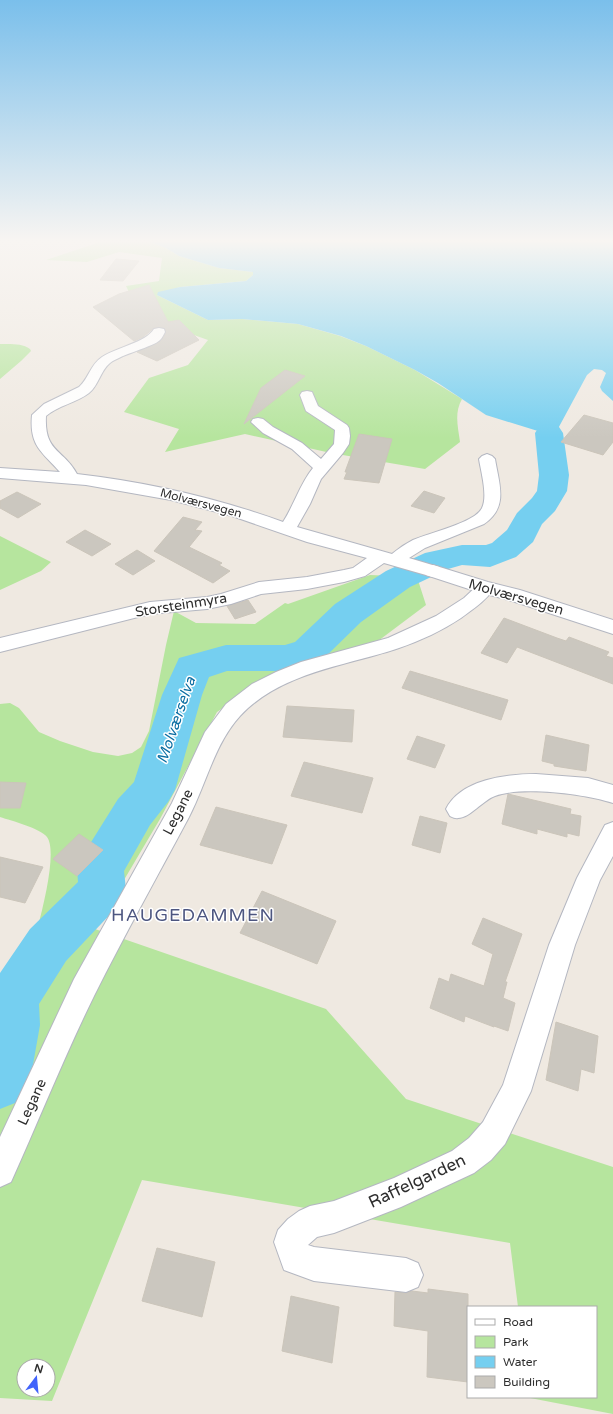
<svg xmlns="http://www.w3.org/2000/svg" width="613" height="1414" viewBox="0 0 613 1414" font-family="'Varela Round',sans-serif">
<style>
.green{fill:#b6e59e;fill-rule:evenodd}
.water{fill:#75cff0}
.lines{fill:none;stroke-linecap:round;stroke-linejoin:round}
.river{fill:#75cff0;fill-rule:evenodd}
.building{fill:#cbc7bf;stroke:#cbc5ba}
.street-casing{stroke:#b4b7c1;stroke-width:2}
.secondary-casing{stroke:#b4b7c1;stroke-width:2}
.street{fill:#fff;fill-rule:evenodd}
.secondary{fill:#fff;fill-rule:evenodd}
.labels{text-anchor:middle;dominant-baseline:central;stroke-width:3;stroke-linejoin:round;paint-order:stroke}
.far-street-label{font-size:12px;fill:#2e2e2e;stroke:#fff}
.street-label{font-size:14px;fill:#2e2e2e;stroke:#fff}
.water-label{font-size:15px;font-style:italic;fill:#0d6fa3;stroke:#fff}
.near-street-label{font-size:17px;fill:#2e2e2e;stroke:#fff}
.near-neighbourhood-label{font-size:18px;letter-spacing:1px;fill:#4d5680;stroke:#fff}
</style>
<rect width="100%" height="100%" fill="#efe9e1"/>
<path class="green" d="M126 240H145L166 248 179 256 219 268 253 272V275L246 281 180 287 157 295 208 320 242 319 298 324 340 336 366 346 415 370 462 399C454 413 458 427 460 442L425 469 331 453 245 434 165 452 179 429 124 412 149 378 188 365 208 340 177 329 132 298 126 286 159 281 162 258 119 252 87 262 46 260 97 243Z
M0 344C10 344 22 343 30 349L31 351 21 361 0 379Z
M0 536 51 562 41 571 0 590Z
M370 575 417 577 426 605 370 647 276 672 217 712 160 819 95 929 326 1009 406 1099 613 1167V1414L530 1398 596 1397V1307H518L510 1243 142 1180 52 1401 0 1398V1045C12 1014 65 861 47 837 40 828 12 821 0 817V704L10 703 19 708 39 732 60 741 93 752 118 756 132 753 141 747 149 731 166 645 174 611 196 623 255 624 285 603 288 604ZM24 1366H48V1390H24Z"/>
<path class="water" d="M145 240H613V401L602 391 600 387 606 373 602 370 594 369 587 375 554 436 486 415 438 383 415 370 366 346 341 336 298 324 242 319 208 320 157 295 158 292 180 287 246 281 253 275V272L219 268 179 256 166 248Z"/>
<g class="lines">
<path class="river" d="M549 424 559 427 563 433 569 475 567 491 555 511 542 524 533 542 516 557 490 567 462 565 448 569 410 587 361 622 320 662 285 671H227L209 677 202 695 175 790 168 802 150 825 124 871 126 890 119 905 66 961 39 1004 40 1025 31 1076 20 1101 0 1109V973L30 929 78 882 77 869 83 855 118 799 134 782 162 695 179 658 226 645H285L295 642 335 604 386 571 425 553 462 545H486L492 543 507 530 517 513 532 498 537 491 539 475 535 433 539 427Z"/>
</g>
<path class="building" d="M116 259 139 261 123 281 100 280Z
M149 285 168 322 179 320 199 340 157 361 137 352 161 341 166 333 164 328H154L143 337 134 341 93 307 119 294Z
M285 370 305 376 244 424 261 388Z
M584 415 613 423V442L603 455 561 442Z
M359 434 392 439 379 483 344 479 347 472H345Z
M424 491 445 498 434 513 411 506Z
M17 492 41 504 18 518 0 508V501Z
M183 517 202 522 195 530 202 531 189 547 222 563 219 565 230 571 213 583 154 551Z
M85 530 111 544 92 556 66 542Z
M137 550 155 561 133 575 115 564Z
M248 600 256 612 235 619 227 606Z
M504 618 557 638 566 641 569 637 609 652 606 656 613 658V684L517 647 507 663 481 653Z
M410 671 508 700 501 720 402 688Z
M287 706 354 710 352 742 283 737Z
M546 735 589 745 586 771 554 766V764L542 761Z
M417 736 445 745 435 768 407 759Z
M304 762 373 778 362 813 291 796Z
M0 782 26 783 20 808H0Z
M508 794 571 809 570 814 581 816 579 836 567 833V837L537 829V834L502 824Z
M216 807 287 825 272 864 200 845Z
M420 816 447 823 440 853 412 845Z
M79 834 103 850 77 876 53 859Z
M0 857 43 867 25 903 0 897Z
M262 891 336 921 317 964 240 933Z
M483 918 522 934 505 982H507L503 998 515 1003 508 1031 494 1026V1027L465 1016 464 1022 430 1008 439 978 449 982 451 974 484 986 493 954 472 944Z
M556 1022 598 1036 594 1073 581 1069 578 1091 546 1080Z
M157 1248 215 1262 202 1317 142 1301Z
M428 1289 468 1294V1382L427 1377 428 1331 394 1326 395 1292 406 1293 412 1291 428 1293Z
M291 1296 339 1307 332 1363 282 1351Z"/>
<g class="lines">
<defs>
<path id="street" d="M159 328 164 329 165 332C164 334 162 338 160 340 153 347 122 354 110 363 100 371 99 385 89 393 76 403 59 405 46 416 44 453 64 449 77 474 147 482 217 498 283 522 294 505 300 484 313 468L292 449 263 433 251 422 253 419 258 418 263 419 273 427 302 443 321 459 334 444 335 430 306 411 300 395 302 392 307 391 312 392 318 406 347 425 349 428 350 436 349 444 343 453 321 479 310 504 297 527 392 554C398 549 405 544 413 540 428 533 475 523 482 508 488 496 481 472 479 459L482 456 487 454 492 456 495 459C499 484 509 507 484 524L425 548 409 558 439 567 442 571 439 575 433 577 384 563 365 576 344 582 307 589 261 594 231 604 207 609 150 614 0 652V638L150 602 207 597 221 594 259 582 307 577 344 570 353 568 367 558 307 542 232 516 171 500 86 485 0 478V468L60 472C42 452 29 446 32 415L44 404 79 387C89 378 90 365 102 357 117 347 145 343 154 329Z
M485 582 491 584 494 588C486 601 473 609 461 618 443 630 420 641 399 648 346 666 281 672 240 716 215 743 206 784 189 817 157 877 124 936 94 996 64 1057 39 1120 11 1182L0 1187V1137L74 979 172 803 205 732 226 704 252 684 276 672 301 662 388 638 436 616 464 598 479 584Z
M536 774 588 778 613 785V803C584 794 523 786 495 796 483 800 470 818 458 818 456 819 452 817 450 816L446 809C461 779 507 774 536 774Z
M613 822V856L600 880 575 945 531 1091 505 1144 491 1160 474 1173 401 1207 334 1233 317 1237 308 1245 314 1247 406 1258 418 1263 423 1275 418 1287 406 1292 314 1281 284 1270 274 1242 278 1230 288 1219 299 1211 310 1206 334 1201 394 1178 452 1151 469 1138 483 1122 503 1085 549 945 577 878 605 825Z"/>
<path id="secondary" d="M433 565 488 582 520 590 613 620V634L509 600 478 592 426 575 424 571 426 567Z"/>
</defs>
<use href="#street" class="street-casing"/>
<use href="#secondary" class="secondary-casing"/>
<use href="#street" class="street"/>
<use href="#secondary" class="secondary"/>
</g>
<linearGradient id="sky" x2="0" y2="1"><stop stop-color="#7abfeb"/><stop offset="0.55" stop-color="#f8f5f2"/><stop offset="1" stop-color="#f8f5f2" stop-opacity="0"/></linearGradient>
<rect width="613" height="438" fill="url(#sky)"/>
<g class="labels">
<g class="far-street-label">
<text transform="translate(201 503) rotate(15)">Molværsvegen</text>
</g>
<g class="street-label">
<text transform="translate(516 597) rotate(16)">Molværsvegen</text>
<text transform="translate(181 605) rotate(-9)">Storsteinmyra</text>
<text transform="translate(178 812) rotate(-63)">Legane</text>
<text transform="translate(32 1102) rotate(-65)">Legane</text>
</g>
<g class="water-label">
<text transform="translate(176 720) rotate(-71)">Molværselva</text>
</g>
<g class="near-street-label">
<text transform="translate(417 1181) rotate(-25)">Raffelgarden</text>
</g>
<g class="near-neighbourhood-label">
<text x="193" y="915">HAUGEDAMMEN</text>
</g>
</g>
<rect x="467" y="1306" width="130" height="92" fill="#ffffff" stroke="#ababab"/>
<rect x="475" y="1319" width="20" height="6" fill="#ffffff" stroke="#ababab"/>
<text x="503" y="1326" font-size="12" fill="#2e2e2e">Road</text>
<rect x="475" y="1336" width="20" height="12" fill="#b6e59e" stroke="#ababab"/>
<text x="503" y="1346" font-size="12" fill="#2e2e2e">Park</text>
<rect x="475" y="1356" width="20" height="12" fill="#75cff0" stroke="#ababab"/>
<text x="503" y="1366" font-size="12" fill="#2e2e2e">Water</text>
<rect x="475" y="1376" width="20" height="12" fill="#cbc7bf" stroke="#ababab"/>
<text x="503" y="1386" font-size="12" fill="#2e2e2e">Building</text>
<g transform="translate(36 1378) rotate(16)"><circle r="19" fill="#ffffff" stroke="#ababab"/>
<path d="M0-3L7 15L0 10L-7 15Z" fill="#4264fb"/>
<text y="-6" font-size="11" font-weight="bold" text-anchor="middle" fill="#2e2e2e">N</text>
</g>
</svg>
